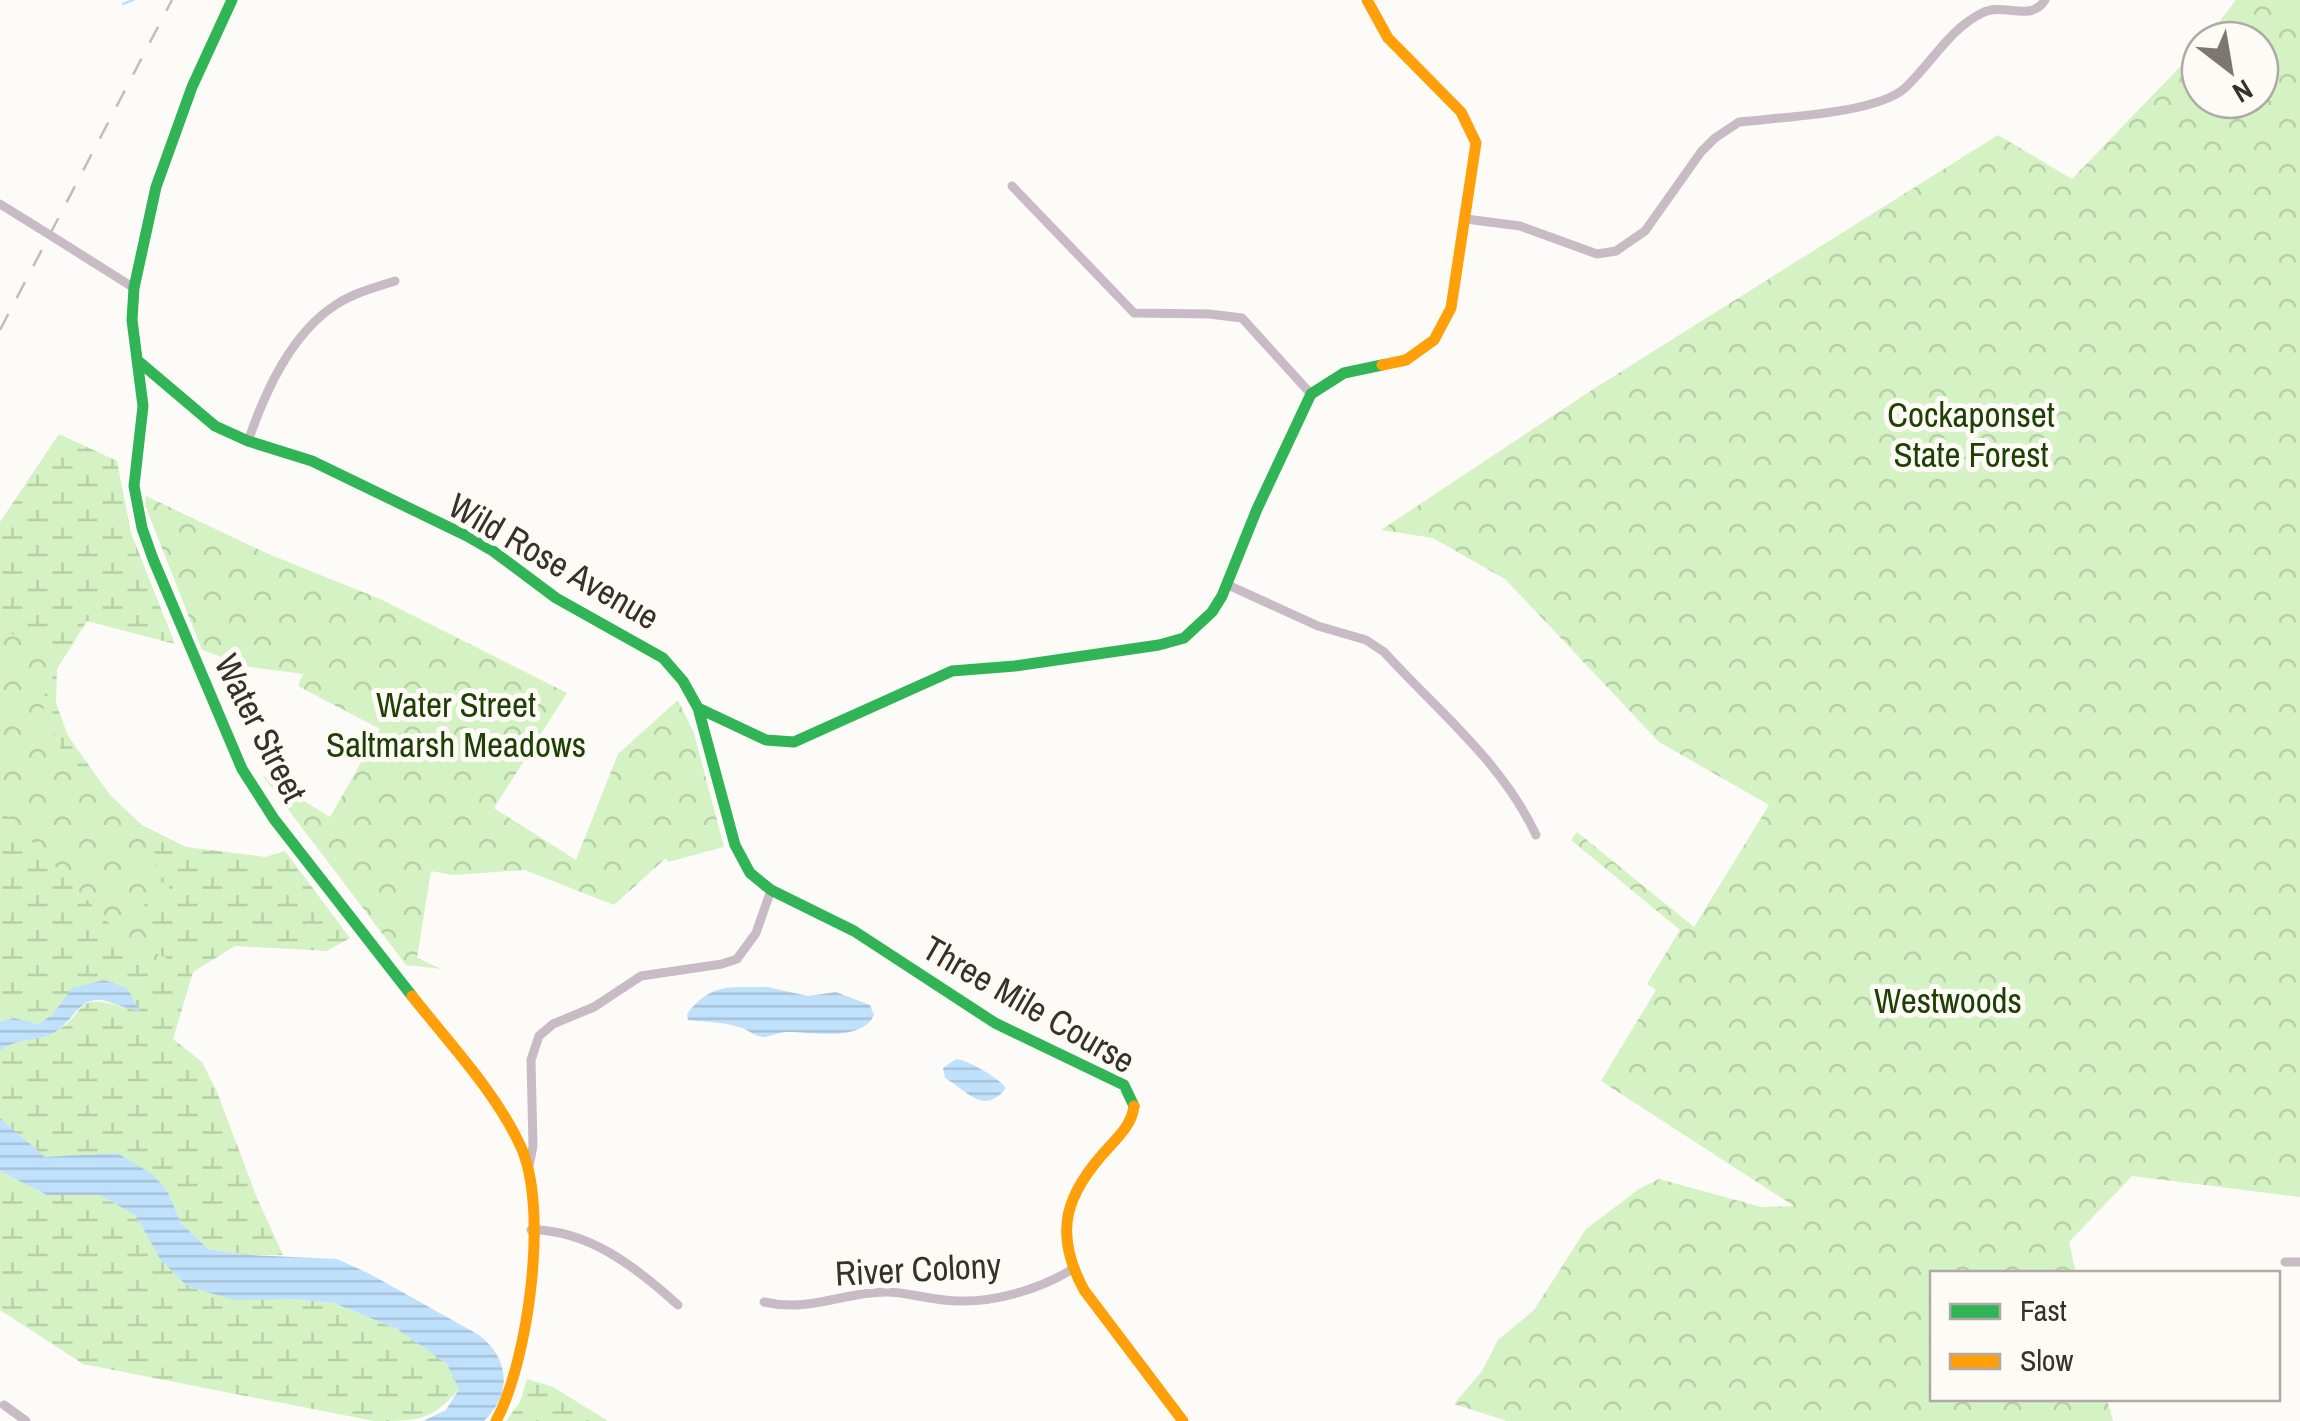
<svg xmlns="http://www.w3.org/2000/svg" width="2300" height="1421" viewBox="0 0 2300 1421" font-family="'Archivo Narrow',sans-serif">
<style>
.wetland{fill:url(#wetland-marsh)}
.park{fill:url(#park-crowns)}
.water{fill:url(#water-rules)}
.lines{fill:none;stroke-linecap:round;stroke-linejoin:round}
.stream{stroke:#c0e1fc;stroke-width:2.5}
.street{stroke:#c8bbc5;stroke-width:9}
.fast{stroke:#30b455;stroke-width:11}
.slow{stroke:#ff9f0a;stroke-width:11}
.rail{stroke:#c3bbbe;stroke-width:2.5;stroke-dasharray:18 18;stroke-linecap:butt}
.street-bridge{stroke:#c8bbc5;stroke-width:9}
.labels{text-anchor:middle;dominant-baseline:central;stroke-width:10;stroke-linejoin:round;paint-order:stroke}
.park-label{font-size:35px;fill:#1e4005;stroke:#fefbf7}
.street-label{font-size:35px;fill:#373229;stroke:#fefbf7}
</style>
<defs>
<pattern id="wetland-marsh" width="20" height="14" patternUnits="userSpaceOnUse" patternTransform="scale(2.5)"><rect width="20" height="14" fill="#d4f2c3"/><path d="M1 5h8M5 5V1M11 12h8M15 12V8" fill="none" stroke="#b7d0a8"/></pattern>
<pattern id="park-crowns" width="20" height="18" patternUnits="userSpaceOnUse" patternTransform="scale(2.5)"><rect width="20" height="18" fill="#d4f2c3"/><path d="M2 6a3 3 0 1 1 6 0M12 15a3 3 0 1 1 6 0" fill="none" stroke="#b7d0a8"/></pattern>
<pattern id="water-rules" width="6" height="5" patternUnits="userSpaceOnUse" patternTransform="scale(2.5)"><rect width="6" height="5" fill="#c0e1fc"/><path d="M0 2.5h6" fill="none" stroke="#a6c2d8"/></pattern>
</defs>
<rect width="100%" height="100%" fill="#fdfbf8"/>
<path class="wetland" d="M59 434 117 461 131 533 175 644 87 621 57 669 56 703 68 736 110 795 142 825 186 847 265 857 285 851 350 938 327 951 235 946 193 972 173 1039 202 1062 217 1092 257 1198 283 1255H248L208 1249 181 1223 167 1190 117 1153 45 1158 0 1118V1051C19 1037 32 1042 52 1033 89 1017 69 987 128 1010L72 988 52 1015 38 1024 15 1018 0 1022V522Z
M0 1171 47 1195H100L136 1216 160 1259 292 1299 334 1303 397 1329 447 1364 459 1389C432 1421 418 1421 374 1421L83 1364 0 1310Z
M527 1379 553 1387 608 1421H506L520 1402Z"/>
<path class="park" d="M2236 0H2300V1197L2132 1176 2069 1242 2076 1273 1932 1274V1398L2107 1399 2113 1421H1507L1454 1404 1482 1371 1498 1340 1534 1310 1586 1229 1639 1189 1659 1179 1761 1207 1794 1206 1601 1081 1656 990 1647 984 1680 930 1571 840 1577 832 1694 927 1769 805 1659 742 1505 579 1433 538 1381 530 1595 388 1998 135 2072 179 2200 46V100H2260V40H2205Z
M146 496 266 553 380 599 567 693 494 808 576 860 618 754 678 700 694 733 724 847 668 862 666 858 614 905 525 870 453 875 431 871 417 958 442 969 406 965 262 775 330 817 380 729 298 686 303 674 250 667 202 650 145 505Z
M0 627 48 654 43 717 58 739 62 754 131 821 155 837 152 850 161 858 152 871V878L169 885V891L152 892 143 907 157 954 167 958 169 965 159 976 0 808Z"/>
<path class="water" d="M104 980 127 988 140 1011C127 1010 114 1001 102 1000 79 998 73 1020 58 1030 39 1044 21 1035 0 1051V1022L15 1018 38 1024 52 1015 72 988Z
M767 987 808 996 836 992 870 1005 874 1015C862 1042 813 1032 787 1032 779 1032 772 1036 764 1037 756 1037 750 1031 742 1028 724 1022 706 1022 688 1020L687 1014C711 982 731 988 767 987Z
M956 1059C968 1060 999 1078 1006 1088 984 1116 969 1092 945 1078L943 1068Z
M0 1118 45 1157 117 1153 152 1174 167 1190 181 1223 208 1249 248 1255 337 1259 370 1274 479 1335C509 1358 513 1393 484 1421H423L446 1410 459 1389 447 1364 397 1329 334 1303 292 1299 234 1300 187 1286 160 1259 136 1216 100 1195H47L0 1171Z"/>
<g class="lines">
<path class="stream" d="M123 4 133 0"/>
<path class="street" d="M1012 186 1134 313 1209 314 1242 318 1311 394
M0 204 29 222
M1466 219 1520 226 1597 254 1616 251 1645 231 1701 152 1715 138 1739 122C1780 117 1876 114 1905 88 1932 63 1948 30 1982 13 2004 2 2031 23 2045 0
M69 247 134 288
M248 441C265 392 291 333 337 304 354 293 376 287 395 281
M1228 585 1318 626 1366 640 1384 652C1437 710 1502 762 1536 835
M529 1166 533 1146 531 1060 539 1036 553 1024 594 1007 641 976 722 964 737 959 756 933 771 890
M531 1230C588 1229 637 1268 678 1305
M2285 1262H2300
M764 1302C811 1313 845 1291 888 1292 912 1293 935 1301 959 1301 996 1302 1040 1289 1071 1270
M4 1405 26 1421"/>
<path class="fast" d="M232 0 192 87 156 187 134 288 132 320 143 406 134 486 142 528 153 559 242 769 274 819 412 996
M137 360 215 426 248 441 312 461 467 536 493 551 556 598 663 658 683 681 698 708 735 845 750 873 771 890 854 931 995 1023 1124 1085 1134 1106
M698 708 766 740 794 742 952 671 1015 666 1159 645 1184 638 1212 612 1222 596 1257 509 1311 394 1344 373 1382 365"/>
<path class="slow" d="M1367 0 1388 38 1461 112 1476 143 1451 308 1434 340 1406 360 1382 365
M412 996C449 1043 495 1091 520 1145 550 1207 528 1362 496 1421
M1134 1106C1132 1123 1121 1134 1110 1146 1066 1193 1052 1231 1084 1290L1183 1421"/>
<path class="rail" d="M0 330 172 0"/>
<path class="street-bridge" d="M29 222 69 247"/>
</g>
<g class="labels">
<g class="park-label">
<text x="1971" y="414">Cockaponset<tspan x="1971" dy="40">State Forest</tspan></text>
<text x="456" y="704">Water Street<tspan x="456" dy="40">Saltmarsh Meadows</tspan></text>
<text x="1948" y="1000">Westwoods</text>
</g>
<g class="street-label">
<text transform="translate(554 561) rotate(30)">Wild Rose Avenue</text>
<text transform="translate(261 728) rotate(63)">Water Street</text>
<text transform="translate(1029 1004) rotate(30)">Three Mile Course</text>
<text transform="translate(918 1269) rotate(-3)">River Colony</text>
</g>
</g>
<rect x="1930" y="1271" width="350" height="130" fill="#fefbf7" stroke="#aeaba5" stroke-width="2.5"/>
<rect x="1950" y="1304" width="50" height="15" fill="#30b455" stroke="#aeaba5" stroke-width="2.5"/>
<text x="2020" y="1321" font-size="30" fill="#373229">Fast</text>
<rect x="1950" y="1354" width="50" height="15" fill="#ff9f0a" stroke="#aeaba5" stroke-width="2.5"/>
<text x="2020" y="1371" font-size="30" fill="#373229">Slow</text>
<g transform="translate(2230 70) rotate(149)"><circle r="48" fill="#fefbf7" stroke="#aeaba5" stroke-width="2.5"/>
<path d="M0-8L18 38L0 25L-18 38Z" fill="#7c7871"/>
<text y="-15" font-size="28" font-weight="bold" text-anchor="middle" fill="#373229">N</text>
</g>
</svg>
